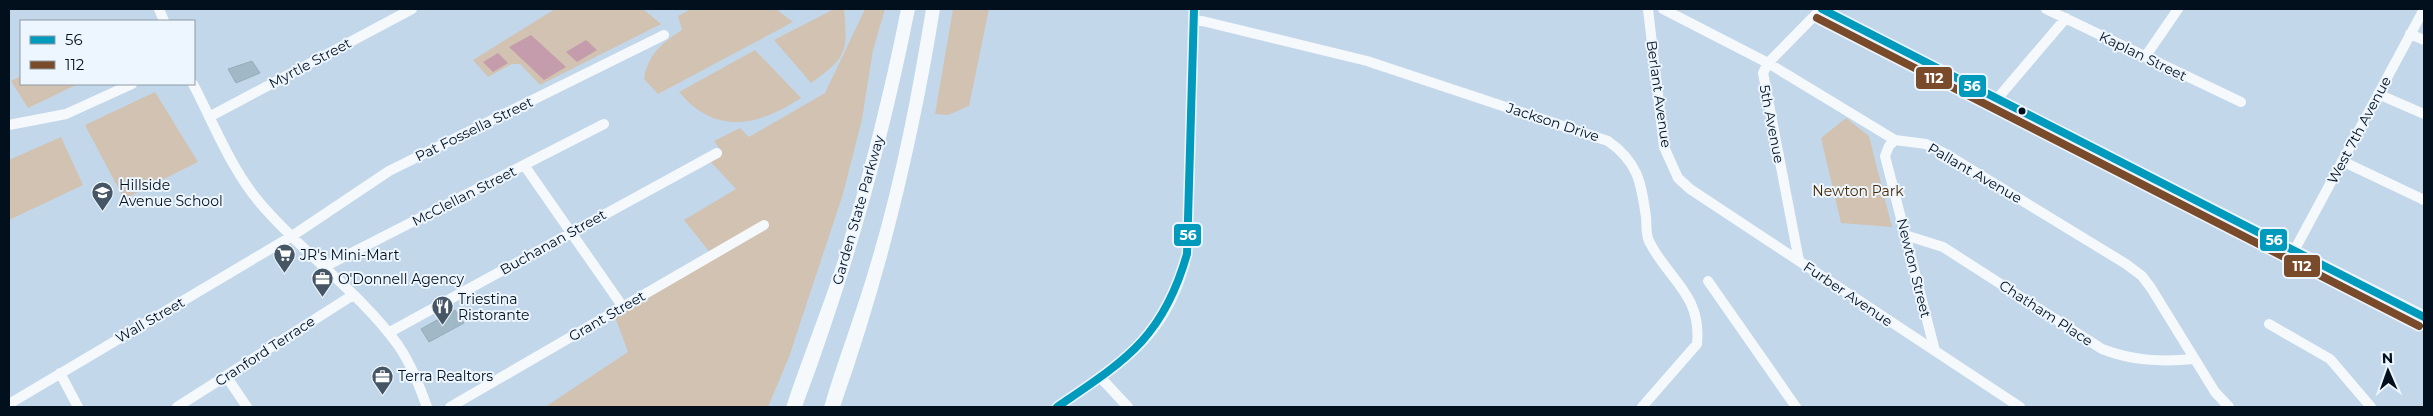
<svg xmlns="http://www.w3.org/2000/svg" width="2433" height="416" viewBox="0 0 2433 416" font-family="Montserrat,sans-serif">
<style>
.green{fill:#d2c2b1}
.water{fill:#c49cab}
.building{fill:#a1b9c7;stroke:#98adba}
.lines{fill:none;stroke-linecap:round;stroke-linejoin:round}
.minor{stroke:#f6f9fc;stroke-width:10}
.major{fill:#f6f9fc;fill-rule:evenodd}
.highway{fill:#f6f9fc;fill-rule:evenodd}
.bus-1-casing{stroke:#edf6fe;stroke-width:11}
.bus-2-casing{stroke:#edf6fe;stroke-width:11}
.bus-1{stroke:#009abc;stroke-width:8}
.bus-2{stroke:#7a4b2a;stroke-width:8}
.bus-dot{fill:#02101e;stroke:#edf6fe;stroke-width:2}
.labels{text-anchor:middle;dominant-baseline:central;stroke-width:4;stroke-linejoin:round;paint-order:stroke}
.street-label{font-size:14px;fill:#02101e;stroke:#edf6fe}
.poi-label{font-size:14px;fill:#02101e;stroke:#edf6fe;text-anchor:start}
.park-label{font-size:14px;fill:#492a03;stroke:#edf6fe}
.line-badge{stroke:#edf6fe;stroke-width:2}
.badge-label{font-size:14px;text-anchor:middle;font-weight:bold;fill:#fff}
</style>
<rect width="100%" height="100%" fill="#c3d7ea"/>
<path class="green" d="M555 9H643L661 24 540 85 520 64H512L488 77 473 60Z
M691 9H776L793 22 658 94 644 79C648 54 662 43 682 30L678 16Z
M834 9H844C848 53 847 57 811 83L774 40Z
M865 9H885L873 50 862 119 843 194 789 357 768 407H545L628 352 614 314 712 255 684 220 736 189 709 160 722 152 714 141 740 128 749 137 825 93Z
M953 9H989L969 106 948 115 935 114Z
M755 50 801 98C758 126 716 136 679 92Z
M21 76V84H78L28 108 11 81Z
M155 92 198 162 124 199 85 125Z
M1846 118 1869 136 1892 227 1841 223 1821 138Z
M61 137 83 185 9 220V160Z"/>
<path class="water" d="M531 35 566 67 544 80 509 47Z
M586 40 597 50 577 62 566 52Z
M498 53 508 63 493 72 483 62Z"/>
<path class="building" d="M252 61 260 73 236 83 228 69Z
M455 310 464 323 429 342 421 329Z"/>
<g class="lines">
<path class="minor" d="M159 9 164 21
M1648 9 1664 147 1678 178 1690 189 2020 407
M1663 9 1768 63 1895 140 1926 144 1946 154 2126 264 2142 276 2151 288 2215 392 2229 407
M2046 9 2241 102
M1194 19 1367 61 1608 141C1638 162 1641 182 1646 217 1647 225 1645 235 1650 243 1669 280 1702 295 1697 344L1642 407
M2410 34 2424 40
M2145 57 2178 9
M193 84C214 124 231 169 260 203 303 254 359 291 398 345 411 364 419 385 427 407
M2378 94 2424 114
M1997 99 2066 18
M209 117 412 9
M9 125 66 114 132 84
M1895 140 1889 146 1885 156 1935 351
M2342 161 2424 200
M524 165 623 307
M1905 235 1943 247 2102 349C2133 361 2161 362 2194 359
M2294 251 2424 9
M1799 261 1763 73 1768 63 1821 9
M324 267 604 124
M1708 281 1796 407
M2269 324 2330 359 2371 407
M390 332 717 153
M60 373 78 407
M226 376 247 407
M1100 377 1128 407
M9 404 292 236 389 171 664 35
M177 407 353 295
M450 407 764 225
M1057 407C1123 362 1168 337 1187 254L1194 9"/>
<path class="major" d="M1816 9H1832L2424 310V323L1818 12Z"/>
<path class="highway" d="M901 9H915C888 145 851 277 802 407H786C802 358 822 310 838 260 863 177 884 94 901 9Z
M926 9H940C918 145 886 277 840 407H824C838 359 857 311 871 262 896 179 912 94 926 9Z"/>
<defs>
<path id="bus-1" d="M1822 9 2424 317
M1057 407C1126 360 1163 338 1187 254L1194 9"/>
<path id="bus-2" d="M1817 18 2419 326"/>
</defs>
<use href="#bus-1" class="bus-1-casing"/>
<use href="#bus-2" class="bus-2-casing"/>
<use href="#bus-1" class="bus-1"/>
<use href="#bus-2" class="bus-2"/>
</g>
<defs>
<symbol id="school-pin" viewBox="-11 -11 22 30"><path d="M0 17L-7.5 6A9.5 9.5 0 1 1 7.5 6Z" fill="#465665" stroke="#edf6fe"/><path d="M0-5L7-2L0 1L-7-2ZM-4 1L0 2.5L4 1V4Q0 6-4 4Z" fill="#fff"/></symbol>
<symbol id="supermarket-pin" viewBox="-11 -11 22 30"><path d="M0 17L-7.5 6A9.5 9.5 0 1 1 7.5 6Z" fill="#465665" stroke="#edf6fe"/><path d="M-6-5.5h2.5l.6 2H6L4.5 2H-2.5L-4.4-4H-6ZM-1.5 3.2a1.3 1.3 0 1 0 .1 0ZM3 3.2a1.3 1.3 0 1 0 .1 0Z" fill="#fff"/></symbol>
<symbol id="office-pin" viewBox="-11 -11 22 30"><path d="M0 17L-7.5 6A9.5 9.5 0 1 1 7.5 6Z" fill="#465665" stroke="#edf6fe"/><path d="M-6-3h4V-5.5h4V-3h4V5H-6ZM-1-4.5V-3h2v-1.5ZM-6 0V1H6V0Z" fill="#fff"/></symbol>
<symbol id="restaurant-pin" viewBox="-11 -11 22 30"><path d="M0 17L-7.5 6A9.5 9.5 0 1 1 7.5 6Z" fill="#465665" stroke="#edf6fe"/><path d="M-5-6h1v4h1v-4h1v4h1v-4h1v5L-1.5 .5V6h-2V.5L-5-1ZM5-6V6H3V1.5H1.5Q1.5-4 5-6Z" fill="#fff"/></symbol>
</defs>
<g fill-rule="evenodd">
<use href="#school-pin" x="90" y="180" width="25" height="34"/>
<use href="#supermarket-pin" x="272" y="242" width="25" height="34"/>
<use href="#office-pin" x="310" y="266" width="25" height="34"/>
<use href="#restaurant-pin" x="430" y="294" width="25" height="34"/>
<use href="#office-pin" x="370" y="364" width="25" height="34"/>
</g>
<circle class="bus-dot" cx="2022" cy="111" r="4.5"/>
<g class="labels">
<g class="street-label">
<text transform="translate(2143 56) rotate(26)">Kaplan Street</text>
<text transform="translate(310 63) rotate(-28)">Myrtle Street</text>
<text transform="translate(1659 94) rotate(82)">Berlant Avenue</text>
<text transform="translate(1553 122) rotate(18)">Jackson Drive</text>
<text transform="translate(1772 124) rotate(79)">5th Avenue</text>
<text transform="translate(474 129) rotate(-26)">Pat Fossella Street</text>
<text transform="translate(2359 130) rotate(-62)">West 7th Avenue</text>
<text transform="translate(1975 173) rotate(30)">Pallant Avenue</text>
<text transform="translate(464 196) rotate(-27)">McClellan Street</text>
<text transform="translate(858 210) rotate(-74)">Garden State Parkway</text>
<text transform="translate(553 242) rotate(-29)">Buchanan Street</text>
<text transform="translate(1914 268) rotate(76)">Newton Street</text>
<text transform="translate(1848 294) rotate(34)">Furber Avenue</text>
<text transform="translate(2046 313) rotate(33)">Chatham Place</text>
<text transform="translate(607 316) rotate(-30)">Grant Street</text>
<text transform="translate(150 320) rotate(-30)">Wall Street</text>
<text transform="translate(265 351) rotate(-33)">Cranford Terrace</text>
</g>
<g class="poi-label">
<text x="119" y="185">Hillside<tspan x="119" dy="16">Avenue School</tspan></text>
<text x="300" y="255">JR's Mini-Mart</text>
<text x="338" y="279">O'Donnell Agency</text>
<text x="458" y="299">Triestina<tspan x="458" dy="16">Ristorante</tspan></text>
<text x="398" y="376">Terra Realtors</text>
</g>
<g class="park-label">
<text x="1858" y="191">Newton Park</text>
</g>
</g>
<g class="line-badge">
<rect x="1915" y="66" width="38" height="24" rx="5" fill="#7a4b2a"/>
<rect x="1958" y="74" width="29" height="24" rx="5" fill="#009abc"/>
<rect x="1173" y="223" width="29" height="24" rx="5" fill="#009abc"/>
<rect x="2259" y="228" width="29" height="24" rx="5" fill="#009abc"/>
<rect x="2283" y="254" width="38" height="24" rx="5" fill="#7a4b2a"/>
</g>
<g class="badge-label">
<text x="1934" y="83">112</text>
<text x="1972" y="91">56</text>
<text x="1188" y="240">56</text>
<text x="2274" y="245">56</text>
<text x="2302" y="271">112</text>
</g>
<rect width="2433" height="416" fill="none" stroke="#02101e" stroke-width="20"/>
<rect x="20" y="20" width="175" height="65" fill="#edf6fe" stroke="#8f9aa4"/>
<rect x="30" y="36" width="25" height="8" fill="#009abc" stroke="#8f9aa4"/>
<text x="65" y="45" font-size="15" fill="#02101e">56</text>
<rect x="30" y="61" width="25" height="8" fill="#7a4b2a" stroke="#8f9aa4"/>
<text x="65" y="70" font-size="15" fill="#02101e">112</text>
<g transform="translate(2388 371) rotate(358)" stroke="#edf6fe" stroke-width="4" paint-order="stroke">
<path d="M0-4L9 19L0 12L-9 19Z" fill="#02101e"/>
<text y="-8" font-size="14" font-weight="bold" text-anchor="middle" fill="#02101e">N</text>
</g>
</svg>
